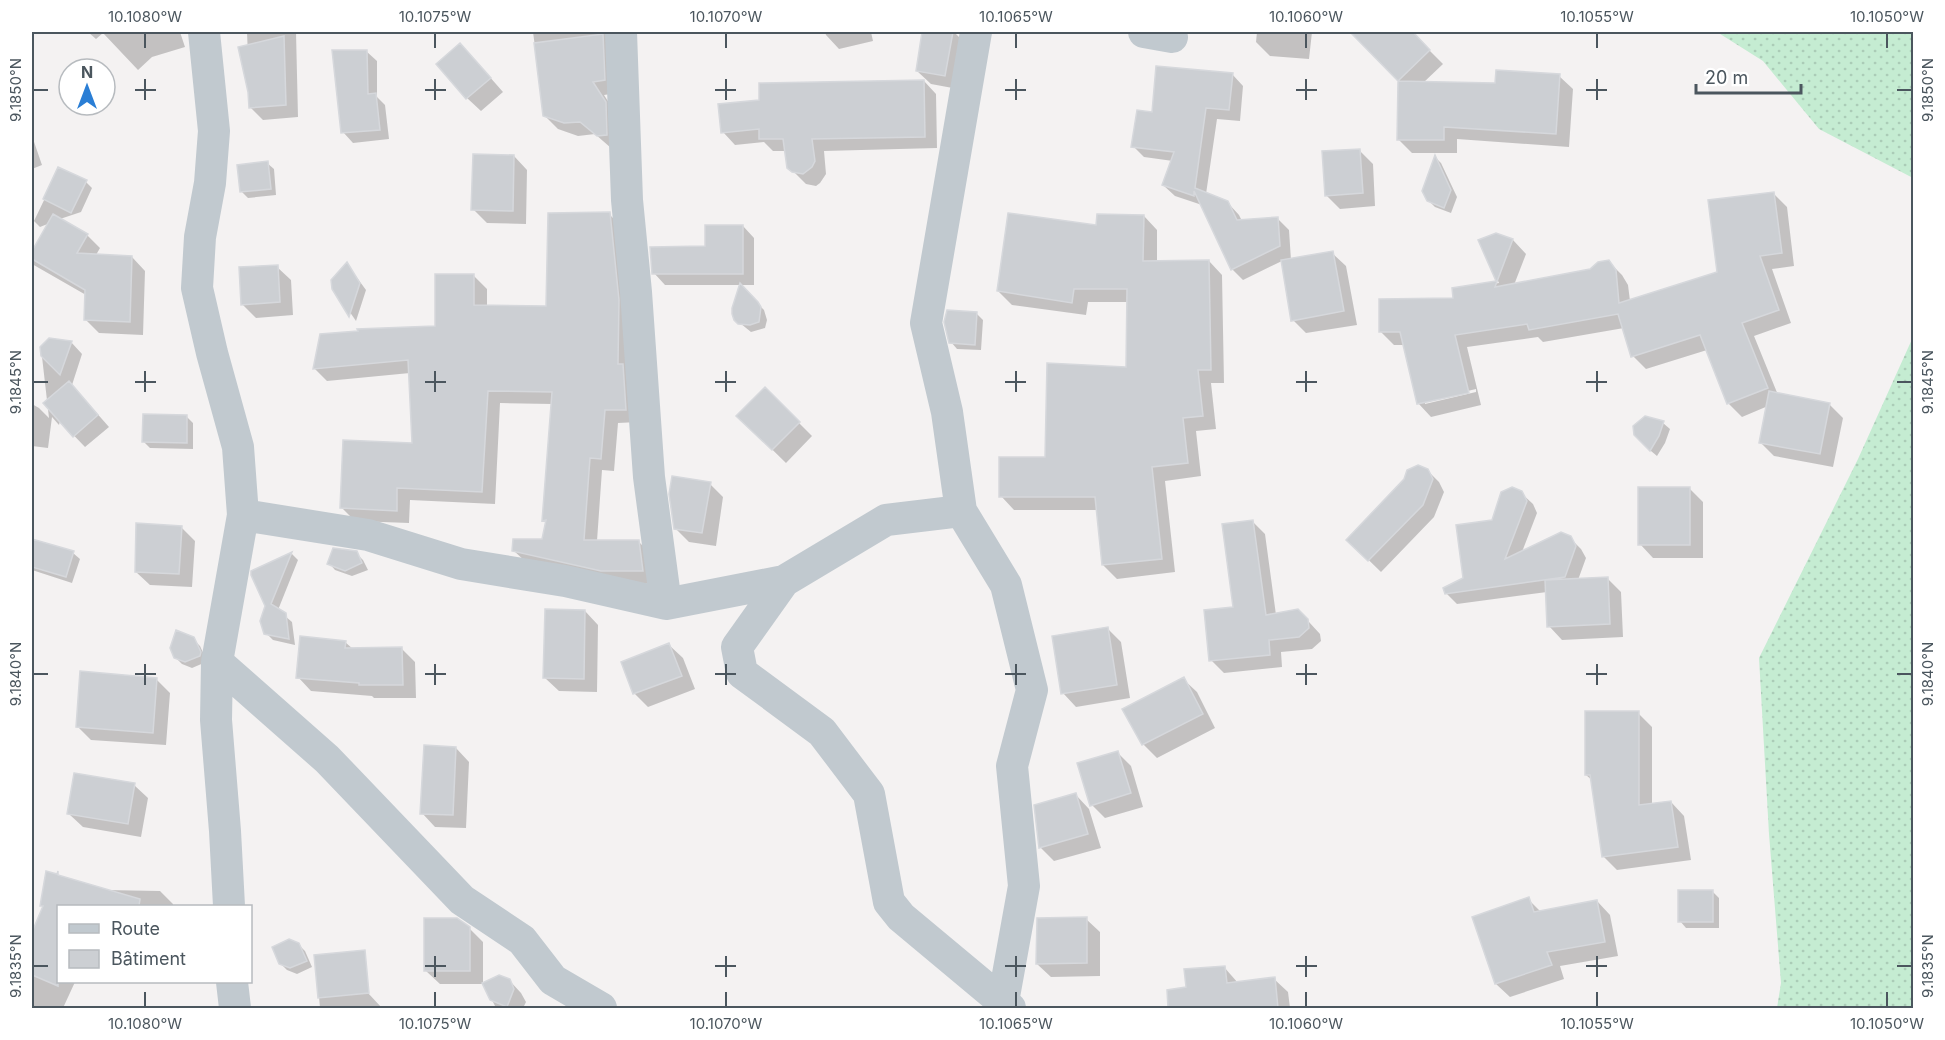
<svg xmlns="http://www.w3.org/2000/svg" width="1945" height="1040" viewBox="0 0 1945 1040" font-family="Inter,sans-serif">
<style>
.grass{fill:url(#grass-dots)}
.shadow{fill:#0003;fill-rule:evenodd}
.building{fill:#cccfd3;stroke:#d6d8dc;stroke-width:1.5}
.lines{fill:none;stroke-linecap:round;stroke-linejoin:round}
.street{stroke:#c1c9cf;stroke-width:32}
.ticks{fill:none;stroke:#4b565e;stroke-width:2}
.neatline{fill:none;stroke:#4b565e;stroke-width:2}
.ticks-label{font-size:15px;text-anchor:middle;fill:#4b565e}
</style>
<defs>
<pattern id="grass-dots" width="8" height="8" patternUnits="userSpaceOnUse" patternTransform="scale(1.5)"><rect width="8" height="8" fill="#c5ecd2"/><path d="M2 2h.1M6 6h.1" fill="none" stroke="#abccb7" stroke-width="1.8" stroke-linecap="round"/></pattern>
</defs>
<rect width="100%" height="100%" fill="#f4f2f2"/>
<path class="grass" d="M1717 32H1913V178L1819 129 1763 61Z
M1913 337V1008H1777L1781 983 1769 834 1759 658 1858 459Z"/>
<path class="shadow" d="M88 32H180L185 47 152 57 138 70 103 33 96 39Z
M247 32H296L298 117 263 120 250 107Z
M533 32H612L617 93 604 95 618 117 611 148 595 134 578 136 558 129 544 115Z
M825 32H871L873 41 839 49 826 35Z
M924 32H954L966 44 958 89 931 84 917 71Z
M1257 32H1312L1309 59 1270 56 1256 42Z
M1372 32H1411L1443 64 1423 83 1497 85 1559 76 1573 89 1569 147 1457 139V153H1412L1398 139 1399 80 1362 41Z
M366 51 377 61V97L385 105 389 139 353 143 343 132Z
M474 59 503 92 481 111 467 98Z
M1232 74 1243 86 1240 121 1217 119 1206 194 1228 203 1239 215 1242 221 1278 219 1289 230 1291 260 1332 253 1346 266 1357 325 1306 333 1293 320 1282 261 1243 280 1232 269 1202 205 1175 196 1163 185 1173 161 1144 157 1133 146 1154 114Z
M924 81 936 94 937 148 824 151 826 174 820 183 816 186 806 184 793 171 785 151H773L764 142 735 145 723 132Z
M32 136 42 165 32 169Z
M1359 150 1373 164 1375 206 1340 209 1326 195Z
M514 156 527 170 526 224 487 223 473 209Z
M1436 158 1441 163 1457 197 1451 213 1435 207 1428 200Z
M267 163 274 169 276 195 248 198 241 191Z
M59 169 86 182 92 188 81 212 60 219 87 235 100 248 96 255 132 257 145 271 143 335 99 333 85 319 86 295 32 264V252L50 223 40 227 34 221Z
M1774 194 1787 207 1794 266 1772 269 1791 323 1754 336 1778 395 1829 404 1843 418 1833 467 1774 456 1761 443 1768 406 1742 417 1728 403 1707 350 1646 369 1633 356 1624 328 1543 342 1538 337 1467 347 1481 405 1431 417 1418 403 1405 345H1394L1381 332 1455 300 1454 289 1499 283 1480 241 1496 235 1513 240 1526 254 1514 285 1590 271 1609 262 1622 275 1628 285 1630 301 1719 273ZM1476 389V392L1425 404V401Z
M609 214 622 227 638 422 618 423 614 471 602 470 597 541 639 542 652 555 656 584 615 583 527 563 513 550 543 540 547 523 543 520 552 404 500 403 495 504 410 500 409 523 355 521 342 508 414 444 410 373 327 381 314 368 437 327 474 276 487 289V306L548 307Z
M1144 216 1157 230V262L1209 261 1222 275 1224 383H1211L1216 429 1196 431 1201 476 1165 481 1175 572 1117 579 1103 565 1098 510H1014L1001 496 1046 458 1127 369 1128 302H1088L1086 315 1012 305 998 291 1098 227Z
M743 226 754 238V285H665L654 273 707 247Z
M347 264 366 290 356 321 334 289Z
M277 267 291 280 293 315 256 318 242 304Z
M740 286 764 310 767 320 765 328 751 332 735 319Z
M976 313 983 320 981 350 957 349 951 342Z
M71 342 82 354 72 385 109 427 85 447 60 421 59 425 52 417 48 448 32 446V404L39 408 49 418 41 348Z
M765 389 812 436 786 463 738 416Z
M186 416 193 423V449L150 448 144 442Z
M1645 417 1663 423 1670 429 1665 443 1657 456 1645 446 1634 426Z
M1427 470 1439 482 1444 492 1434 517 1381 572 1348 540Z
M710 484 723 497 716 546 689 542 675 528Z
M1689 488 1703 502V558H1653L1640 544Z
M1521 493 1533 504 1537 513 1522 552 1570 538 1581 549 1586 558 1578 580 1608 579 1621 592 1623 637 1562 640 1549 626 1547 592 1457 604 1446 593 1465 579 1493 521Z
M1252 521 1265 534 1276 615 1298 610 1320 634 1321 641 1312 649 1281 652 1282 667 1224 673 1211 660 1234 608Z
M181 527 195 541 192 587 150 585 136 572Z
M32 540 73 553 80 559 72 583 32 570Z
M356 553 363 560 368 570 352 576 335 570 329 563Z
M292 554 298 560 278 610 292 622 295 645 273 640 266 633V606L253 573Z
M585 611 598 625 597 692 559 691 545 678Z
M1107 628 1121 642 1130 698 1076 707 1063 693Z
M193 639 200 646 206 659V662L192 668 182 664 175 657Z
M345 642 353 649H402L415 662 416 698H374L372 696 311 691 298 677Z
M669 645 683 658 695 689 648 707 634 693Z
M156 679 170 693 166 745 91 740 77 726Z
M1183 679 1197 692 1215 728 1157 758 1143 744 1124 709Z
M1638 713 1652 727V805L1671 802 1684 816 1691 860 1617 870 1603 856 1593 781 1586 775Z
M456 748 469 762 466 828 435 827 422 813Z
M1117 752 1131 766 1143 807 1105 818 1092 805Z
M134 785 148 798 141 837 83 827 69 814Z
M1076 795 1089 809 1101 848 1054 861 1041 848Z
M47 873 105 890 160 891 173 904V906H58V982H75L63 1008H32V936L41 915Z
M1712 891 1719 898V928H1686L1680 921Z
M1528 899 1541 912 1597 901 1610 915 1618 956 1560 966 1564 979 1510 997 1496 984Z
M1086 919 1100 932V976L1051 977 1037 964Z
M469 928 483 942V984L509 980 521 993 526 1002 523 1008H496L484 984H440L426 971Z
M298 944 305 951 312 967 297 974 287 970 280 963Z
M1224 967 1238 983 1274 979 1288 992 1290 1008H1190L1186 970Z
M317 973 368 993 382 1008H320Z"/>
<path class="building" d="M922 32H953L945 76 916 71Z
M1350 32H1413L1430 50 1398 81Z
M603 34 605 80 593 82 606 102 607 135 597 136 580 122 564 123 543 116 534 43Z
M284 36 286 105 249 108 248 92 238 47Z
M460 43 491 78 466 99 436 64Z
M332 50H367L368 94 376 93 380 130 341 133Z
M1156 66 1233 73 1229 110 1206 108 1195 188 1228 201 1237 220 1278 217 1280 246 1231 270 1194 191V196L1162 185 1174 152 1131 147 1137 110 1152 112Z
M1496 70 1560 74 1556 134 1444 127V140H1397L1398 81 1495 83Z
M924 80 925 137 812 139 815 161 812 167 803 174 792 172 787 168 783 139H759V129L721 133 718 104 759 100V83Z
M1360 149 1363 193 1325 196 1322 151Z
M473 154 514 155 513 211 471 210Z
M1435 155 1451 190 1444 208 1427 201 1422 191Z
M268 161 271 189 240 192 237 165Z
M58 167 87 180 71 213 43 199Z
M1774 192 1782 253 1760 256 1779 310 1742 323 1768 388 1727 404 1700 335 1631 357 1618 314 1529 330 1527 324 1455 335 1469 393 1417 404 1400 332H1379V299L1453 298 1452 288 1496 281 1478 240 1496 233 1513 239 1495 287 1590 269 1598 262 1609 260 1616 270 1619 303 1717 272 1708 200Z
M610 212 619 300 618 364H623L626 410H605L601 459 590 458 584 540H639L643 571H601L512 551 513 539H542L546 520 542 521 552 392 488 391 482 492 397 488V511L340 508 343 440 412 443 408 360 313 369 320 334 358 331 357 329 435 326V274H474V305L546 306 548 213Z
M1008 213 1096 225 1097 214 1144 215 1143 261 1209 260 1211 370H1198L1203 416 1183 418 1188 463 1152 467 1162 559 1102 565 1095 497H999V457H1045L1047 363 1126 367 1127 289H1074L1072 303 997 291Z
M53 214 88 234 77 253 132 256 130 322 84 320 85 290 32 259V251Z
M705 225H743V274H652L650 247 705 246Z
M1333 251 1344 311 1291 321 1281 260Z
M347 262 360 283 349 317 332 289 331 280Z
M278 265 280 302 241 305 239 267Z
M740 283 758 302 761 307 759 322 750 325 738 324 734 320 732 314V308Z
M947 310 977 312 975 345 949 343 944 322Z
M49 338 72 341 60 375 41 356 40 347Z
M69 381 98 415 73 437 43 403Z
M765 387 800 422 772 450 736 416Z
M1769 391 1830 403 1820 454 1759 443Z
M143 414 187 415V443L142 442Z
M1645 416 1664 421 1659 436 1650 451 1634 435 1633 426Z
M1418 465 1428 469 1433 479 1423 505 1368 561 1346 540 1404 479 1407 470Z
M672 476 711 482 702 533 674 529 669 494Z
M1512 487 1522 491 1527 501 1505 559 1561 532 1571 536 1576 546 1565 577 1445 594 1443 588 1463 578 1456 525 1492 520 1501 492Z
M1638 487H1690V545H1638Z
M1253 520 1266 615 1298 609 1308 619 1309 628 1299 637 1269 640 1270 655 1209 661 1204 610 1233 607 1222 524Z
M136 523 182 526 179 574 135 572Z
M32 539 74 551 66 577 32 567Z
M333 548 357 551 362 563 345 571 327 564Z
M292 552 271 604 286 613 289 639 264 634 260 621 265 606 251 575V571Z
M1608 577 1610 624 1547 627 1545 580Z
M545 609 585 610 584 679 543 678Z
M1108 627 1117 685 1061 694 1052 636Z
M176 630 194 637 201 652 200 656 185 662 174 658 170 648Z
M300 636 346 641 345 648 402 647 403 685H359V683L296 678Z
M669 643 682 676 633 694 621 662Z
M80 671 157 678 153 733 76 727Z
M1184 677 1203 714 1142 745 1122 709Z
M1585 711H1639V805L1671 801 1678 847 1602 857 1590 775H1585Z
M424 745 456 747 453 815 420 814Z
M1118 751 1131 793 1090 806 1077 763Z
M74 773 135 783 128 824 67 814Z
M1076 793 1088 834 1039 848 1034 805Z
M46 871 57 874 58 871V875L140 899 139 906H58V986L32 975V932L43 906H40Z
M1678 890H1713V922H1678Z
M1529 897 1534 912 1597 900 1605 942 1547 952 1552 965 1495 984 1472 917Z
M1087 917V963L1036 964 1037 918Z
M424 918H457L470 927V971H424Z
M289 939 299 943 307 961 290 968 279 964 272 947Z
M365 950 369 993 318 998 314 955Z
M1225 966 1227 983 1275 977 1278 1008H1168L1167 990 1186 987 1184 969Z
M499 975 510 979 514 989 507 1007 490 1000 482 983Z"/>
<g class="lines">
<path class="street" d="M204 32 214 131 210 183 200 237 197 288 212 353 238 447 243 515 217 662 216 720 225 831 229 906
M621 32 627 200 636 292 649 477 666 604
M1144 32 1172 37
M961 511 1006 585 1032 690 1012 766 1024 886 1003 1002
M243 515 368 535 461 564 565 581 666 604 784 581 886 520 961 511 947 412 926 323 976 32
M784 581 737 647 742 673 822 732 869 794 889 902 901 917 1010 1008
M217 662 327 759 462 900 522 940 553 980 601 1008
M232 982 235 1008"/>
</g>
<path class="ticks" d="M145 33V48M435 33V48M726 33V48M1016 33V48M1306 33V48M1597 33V48M1887 33V48M145 79V100M435 79V100M726 79V100M1016 79V100M1306 79V100M1597 79V100M33 90H48M135 90H156M425 90H446M715 90H736M1005 90H1026M1296 90H1317M1586 90H1607M1897 90H1912M145 371V392M435 371V392M726 371V392M1016 371V392M1306 371V392M1597 371V392M33 382H48M135 382H156M425 382H446M715 382H736M1005 382H1026M1296 382H1317M1586 382H1607M1897 382H1912M145 664V685M435 664V685M726 664V685M1016 664V685M1306 664V685M1597 664V685M33 674H48M135 674H156M425 674H446M715 674H736M1005 674H1026M1296 674H1317M1586 674H1607M1897 674H1912M435 956V977M726 956V977M1016 956V977M1306 956V977M1597 956V977M33 966H48M425 966H446M715 966H736M1005 966H1026M1296 966H1317M1586 966H1607M1897 966H1912M145 992V1007M435 992V1007M726 992V1007M1016 992V1007M1306 992V1007M1597 992V1007M1887 992V1007"/>
<rect width="1945" height="1040" fill="none" stroke="#ffffff" stroke-width="66"/>
<rect x="57" y="905" width="195" height="78" fill="#ffffff" stroke="#b7bbbf" stroke-width="1.5"/>
<rect x="69" y="924" width="30" height="9" fill="#c1c9cf" stroke="#b7bbbf" stroke-width="1.5"/>
<text x="111" y="935" font-size="18" fill="#4b565e">Route</text>
<rect x="69" y="950" width="30" height="18" fill="#cccfd3" stroke="#b7bbbf" stroke-width="1.5"/>
<text x="111" y="965" font-size="18" fill="#4b565e">Bâtiment</text>
<g transform="translate(87 87)"><circle r="28" fill="#ffffff" stroke="#b7bbbf" stroke-width="1.5"/>
<path d="M0-4.5L10 22L0 15L-10 22Z" fill="#2a7ed5"/>
<text y="-9" font-size="16" font-weight="bold" text-anchor="middle" fill="#4b565e">N</text>
</g>
<path d="M1696 84v9h105v-9" fill="none" stroke="#4b565e" stroke-width="3"/>
<text x="1705" y="84" font-size="18" fill="#4b565e" stroke="#ffffff" stroke-width="4.5" paint-order="stroke">20 m</text>
<rect x="33" y="33" width="1879" height="974" class="neatline"/>
<g class="ticks-label">
<text x="145" y="22">10.1080°W</text>
<text x="435" y="22">10.1075°W</text>
<text x="726" y="22">10.1070°W</text>
<text x="1016" y="22">10.1065°W</text>
<text x="1306" y="22">10.1060°W</text>
<text x="1597" y="22">10.1055°W</text>
<text x="1887" y="22">10.1050°W</text>
<text transform="translate(16 90) rotate(-90)" y="5">9.1850°N</text>
<text transform="translate(1928 90) rotate(-90)" y="5">9.1850°N</text>
<text transform="translate(16 382) rotate(-90)" y="5">9.1845°N</text>
<text transform="translate(1928 382) rotate(-90)" y="5">9.1845°N</text>
<text transform="translate(16 674) rotate(-90)" y="5">9.1840°N</text>
<text transform="translate(1928 674) rotate(-90)" y="5">9.1840°N</text>
<text transform="translate(16 966) rotate(-90)" y="5">9.1835°N</text>
<text transform="translate(1928 966) rotate(-90)" y="5">9.1835°N</text>
<text x="145" y="1029">10.1080°W</text>
<text x="435" y="1029">10.1075°W</text>
<text x="726" y="1029">10.1070°W</text>
<text x="1016" y="1029">10.1065°W</text>
<text x="1306" y="1029">10.1060°W</text>
<text x="1597" y="1029">10.1055°W</text>
<text x="1887" y="1029">10.1050°W</text>
</g>
</svg>
